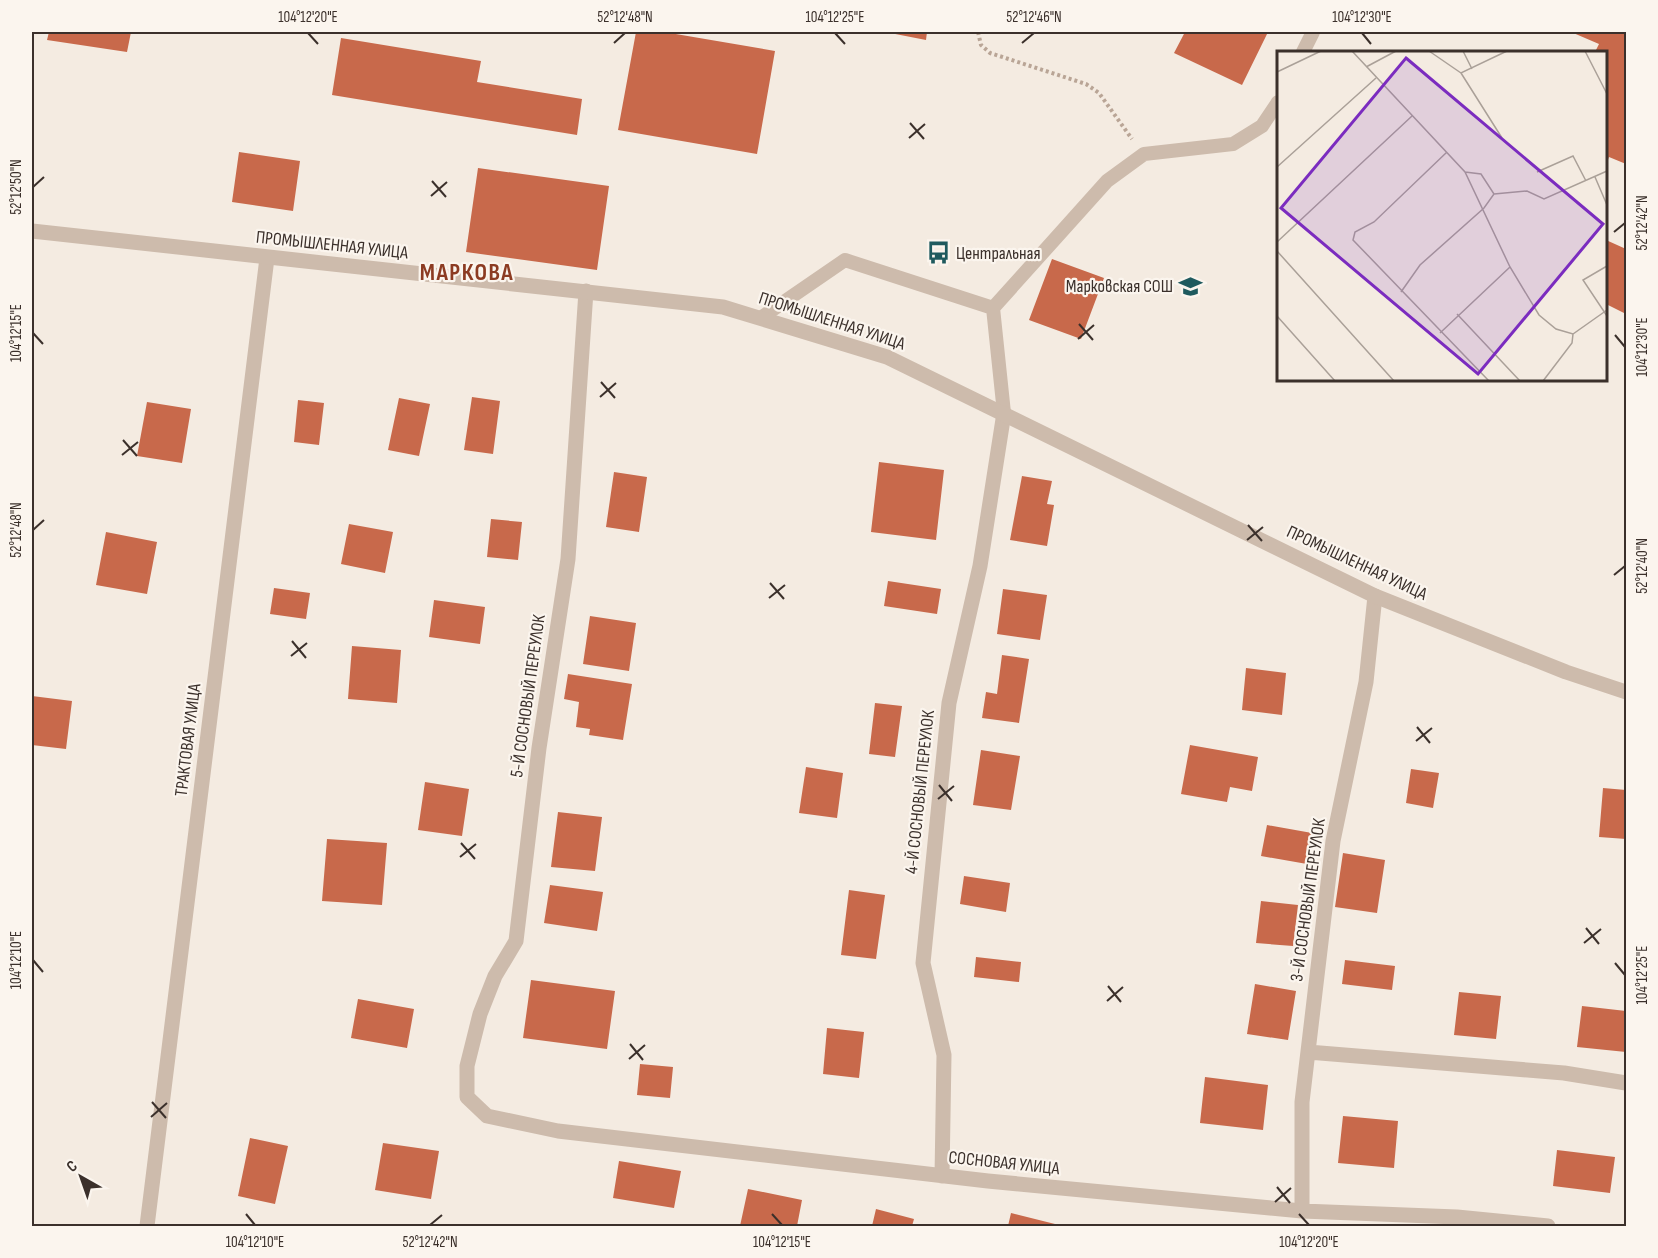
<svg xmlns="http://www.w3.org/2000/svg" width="1658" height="1258" viewBox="0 0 1658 1258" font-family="'Sofia Sans Condensed',sans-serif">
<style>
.building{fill:#c8694b}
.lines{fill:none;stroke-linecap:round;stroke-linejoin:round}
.path{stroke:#b9a596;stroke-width:4;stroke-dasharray:3 3;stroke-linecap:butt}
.service{stroke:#cdbbac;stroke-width:14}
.minor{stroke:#cdbbac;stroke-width:15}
.tertiary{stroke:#cdbbac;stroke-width:15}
.ticks{fill:none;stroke:#3b302b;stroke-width:2}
.labels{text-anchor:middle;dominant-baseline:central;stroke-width:4.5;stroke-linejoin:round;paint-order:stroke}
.street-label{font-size:18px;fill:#3b302b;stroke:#fbf5ee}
.poi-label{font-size:18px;fill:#3b302b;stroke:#fbf5ee;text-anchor:start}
.district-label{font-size:24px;font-weight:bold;letter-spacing:1.5px;fill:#8c3b22;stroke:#fbf5ee}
.inset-road{fill:none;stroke:#aaa098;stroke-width:1.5}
.view{fill:#7b2cbf;fill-opacity:0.15;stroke:#7b2cbf;stroke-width:3}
.inset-edge{fill:none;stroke:#3b302b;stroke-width:3}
.neatline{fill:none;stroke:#3b302b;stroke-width:2}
.ticks-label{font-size:15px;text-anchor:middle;fill:#3b302b}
</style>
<rect width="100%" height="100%" fill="#f4ebe1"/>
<path class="building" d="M49 32H131L127 52 47 40Z
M636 32H664L775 51 757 154 618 130Z
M885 32H927L926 40Z
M1185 32H1268L1242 85 1174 53Z
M1571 32H1626V164L1609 157 1606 165V52H1595L1599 44Z
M341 38 481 61 477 82 582 99 577 135 332 95Z
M239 152 300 161 293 211 232 202Z
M478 168 609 186 597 270 466 252Z
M1606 240 1626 249V314L1606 304Z
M1052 259 1104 278 1081 339 1029 320Z
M472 397 500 401 493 454 464 450Z
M399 398 430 404 419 456 388 450Z
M298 400 324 403 319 445 294 442Z
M147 402 191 409 182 463 137 456Z
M879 462 944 470 936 540 871 532Z
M614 472 647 477 639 532 606 527Z
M1022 476 1052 481 1047 504 1054 505 1047 546 1010 540Z
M491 519 522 522 518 560 487 557Z
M349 524 393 532 385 573 341 564Z
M106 532 157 542 147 594 96 585Z
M888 581 941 589 937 614 884 606Z
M274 588 310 593 306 619 270 614Z
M1003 589 1047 595 1040 640 997 634Z
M434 600 485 607 480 644 429 637Z
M590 616 636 623 629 671 583 664Z
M352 646 401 650 397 703 348 699Z
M1002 655 1029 659 1019 723 982 718 986 692 997 694Z
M1246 668 1286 673 1282 715 1242 710Z
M568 674 632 684 623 740 589 735 590 729 576 727 579 702 564 699Z
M32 696 72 701 66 749 32 745Z
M875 703 902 706 895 757 869 754Z
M1190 745 1258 757 1252 791 1230 787 1227 802 1181 794Z
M981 750 1020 756 1011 810 973 805Z
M806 767 843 773 837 818 799 813Z
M1411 769 1439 773 1433 808 1406 803Z
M425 782 469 789 462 836 418 830Z
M1603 788 1626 790V839L1599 837Z
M558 812 602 817 595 871 551 867Z
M1267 825 1312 833 1307 864 1261 856Z
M327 839 387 843 382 905 322 901Z
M1343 853 1385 860 1377 913 1335 907Z
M964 876 1010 883 1006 912 960 904Z
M550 885 603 892 597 931 544 923Z
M849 890 885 895 876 959 841 955Z
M1261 901 1298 905 1293 946 1256 943Z
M976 957 1021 962 1019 982 974 977Z
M1345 960 1395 966 1392 990 1342 984Z
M531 980 615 991 607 1049 523 1038Z
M1255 984 1296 991 1288 1040 1247 1034Z
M1459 992 1501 996 1496 1039 1454 1035Z
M358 999 414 1009 407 1048 351 1038Z
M1582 1006 1626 1011V1052L1577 1047Z
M827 1028 864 1032 859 1078 823 1074Z
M640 1064 673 1067 670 1098 637 1095Z
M1205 1077 1268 1085 1263 1130 1200 1123Z
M1343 1116 1398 1121 1394 1168 1338 1163Z
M250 1138 288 1146 275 1204 238 1196Z
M383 1143 439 1151 431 1199 375 1190Z
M1557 1150 1615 1157 1610 1193 1553 1186Z
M619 1161 681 1171 674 1208 613 1198Z
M748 1189 802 1200 797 1226H740Z
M876 1209 914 1219 912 1226H872Z
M1011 1213 1063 1226H1008Z"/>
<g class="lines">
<path class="path" d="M978 32 981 45 990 53 1086 84 1099 93 1132 139"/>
<path class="service" d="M1303 52 1313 32
M993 308 1107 181 1144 154 1233 144 1262 126 1278 102
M762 317 845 260 993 308 1004 413"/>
<path class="minor" d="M586 291 568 559 539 748 516 941 495 976 480 1014 467 1066V1097L487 1116 558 1131 988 1181 1302 1211 1457 1217 1548 1226
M1308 1052 1564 1073 1626 1083
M942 1176 944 1055 923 963 949 703 980 566 1004 413
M1302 1211V1102L1333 841 1366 682 1375 596
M147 1226 267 258"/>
<path class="tertiary" d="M32 231 723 307 887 357 1375 596 1566 672 1626 692"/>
</g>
<path class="ticks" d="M308 33 318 44M835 33 845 44M1362 33 1371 44M614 43 625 33M1022 43 1034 33M910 123 924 139M909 138 925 124M432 181 446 197M33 187 44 177M431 196 447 182M1614 232 1625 223M1079 324 1093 340M33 333 43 344M1615 335 1625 347M1078 339 1094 325M601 382 615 398M600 397 616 383M123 440 137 456M122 455 138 442M1248 525 1262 541M33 530 44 520M1247 540 1263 527M1614 575 1625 566M770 583 784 599M769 598 785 585M292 641 306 658M291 656 307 643M1417 727 1430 743M1416 741 1432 728M939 785 952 801M938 799 954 786M461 843 475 859M460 857 476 844M1586 928 1599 944M1584 943 1601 929M33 960 43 972M1615 963 1625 975M1108 986 1121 1002M1107 1001 1123 987M630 1044 643 1060M629 1059 645 1045M152 1102 166 1118M151 1117 167 1103M1277 1187 1290 1203M1275 1202 1291 1188M246 1214 255 1225M772 1214 782 1225M1299 1214 1309 1225M430 1225 442 1215"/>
<defs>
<symbol id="bus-bare" viewBox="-9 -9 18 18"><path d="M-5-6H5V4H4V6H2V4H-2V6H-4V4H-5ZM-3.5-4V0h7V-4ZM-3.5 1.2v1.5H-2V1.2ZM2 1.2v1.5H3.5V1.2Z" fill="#1f5a5e" stroke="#fbf5ee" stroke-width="2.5" paint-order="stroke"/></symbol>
<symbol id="school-bare" viewBox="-9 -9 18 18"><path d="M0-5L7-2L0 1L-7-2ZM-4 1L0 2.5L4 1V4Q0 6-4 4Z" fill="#1f5a5e" stroke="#fbf5ee" stroke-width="2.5" paint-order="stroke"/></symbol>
</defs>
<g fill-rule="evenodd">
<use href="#bus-bare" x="922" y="236" width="33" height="33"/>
<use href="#school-bare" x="1174" y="270" width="33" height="33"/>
</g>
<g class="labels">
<g class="street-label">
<text transform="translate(332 245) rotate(6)">ПРОМЫШЛЕННАЯ УЛИЦА</text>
<text transform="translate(832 321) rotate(18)">ПРОМЫШЛЕННАЯ УЛИЦА</text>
<text transform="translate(1357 563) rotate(25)">ПРОМЫШЛЕННАЯ УЛИЦА</text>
<text transform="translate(528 696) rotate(-82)">5-Й СОСНОВЫЙ ПЕРЕУЛОК</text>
<text transform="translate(188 740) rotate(-83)">ТРАКТОВАЯ УЛИЦА</text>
<text transform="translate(920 792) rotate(-84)">4-Й СОСНОВЫЙ ПЕРЕУЛОК</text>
<text transform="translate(1308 900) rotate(-82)">3-Й СОСНОВЫЙ ПЕРЕУЛОК</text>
<text transform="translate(1004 1163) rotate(6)">СОСНОВАЯ УЛИЦА</text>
</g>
<g class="poi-label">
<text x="956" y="253">Центральная</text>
<text x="1173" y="286" text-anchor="end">Марковская СОШ</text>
</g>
<g class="district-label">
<text x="467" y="272">МАРКОВА</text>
</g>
</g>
<g transform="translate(1277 51)">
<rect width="330" height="330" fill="#f4ebe1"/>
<path class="inset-road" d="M75 0 188 121 233 216 262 264 279 278 296 283 330 259M152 0 184 22 230 0M186 0 195 18M308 0 330 43M89 16 119 0M0 21 44 0M184 22 225 87M170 101 97 171 78 181 76 189 212 330M0 116 99 27M260 121 296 105 309 130M318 126 330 154M217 143 250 140 267 148 330 120M0 191 135 65M0 200 117 330M330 215 306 229 330 265M124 241 143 214 207 157 217 143 204 123 188 121M180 263 243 330M0 265 58 330M163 282 233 216M266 330 295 292 296 283"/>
<path class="view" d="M129 7 326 173 201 323 4 157Z"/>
<rect width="330" height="330" class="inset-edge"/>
</g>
<rect width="1658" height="1258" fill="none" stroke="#fbf5ee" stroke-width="66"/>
<g transform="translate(81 1177) rotate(320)" stroke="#fbf5ee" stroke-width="4.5" paint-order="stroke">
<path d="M0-4.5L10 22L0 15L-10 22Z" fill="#3b302b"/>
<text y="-9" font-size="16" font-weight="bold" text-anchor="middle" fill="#3b302b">С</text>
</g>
<rect x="33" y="33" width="1592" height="1192" class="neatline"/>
<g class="ticks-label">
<text x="308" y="22">104°12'20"E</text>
<text x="625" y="22">52°12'48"N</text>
<text x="835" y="22">104°12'25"E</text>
<text x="1034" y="22">52°12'46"N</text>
<text x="1362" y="22">104°12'30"E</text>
<text transform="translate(16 187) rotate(-90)" y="5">52°12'50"N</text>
<text transform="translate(1642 223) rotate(-90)" y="5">52°12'42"N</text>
<text transform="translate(16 333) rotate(-90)" y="5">104°12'15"E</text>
<text transform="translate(1642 347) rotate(-90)" y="5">104°12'30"E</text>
<text transform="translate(16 530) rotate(-90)" y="5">52°12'48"N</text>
<text transform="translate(1642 566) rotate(-90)" y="5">52°12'40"N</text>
<text transform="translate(16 960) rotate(-90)" y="5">104°12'10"E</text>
<text transform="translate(1642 975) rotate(-90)" y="5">104°12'25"E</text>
<text x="255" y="1247">104°12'10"E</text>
<text x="430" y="1247">52°12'42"N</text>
<text x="782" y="1247">104°12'15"E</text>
<text x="1309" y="1247">104°12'20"E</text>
</g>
</svg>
